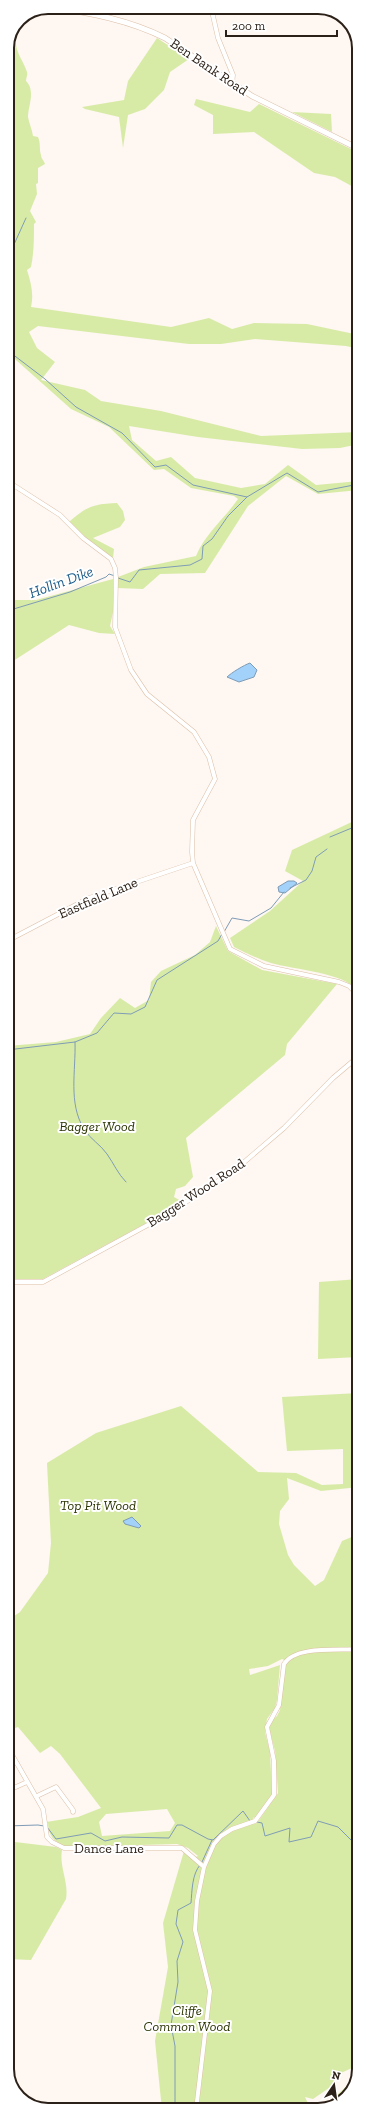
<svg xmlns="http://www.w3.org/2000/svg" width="366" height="2117" viewBox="0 0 366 2117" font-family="'Zilla Slab',serif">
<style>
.green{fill:#d8eba6;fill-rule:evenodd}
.water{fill:#a2d1f9;stroke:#7f9cb6}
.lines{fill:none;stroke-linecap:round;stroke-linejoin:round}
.stream{stroke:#7f9cb6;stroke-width:1}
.minor-casing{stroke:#dcbfa6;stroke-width:5}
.major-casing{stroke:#dcbfa6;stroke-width:6}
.minor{stroke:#fff;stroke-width:4}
.major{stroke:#fff;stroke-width:5}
.labels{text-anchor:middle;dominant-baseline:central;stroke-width:4;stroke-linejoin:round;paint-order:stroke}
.street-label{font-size:14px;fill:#2c2118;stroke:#fff}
.park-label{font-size:14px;font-style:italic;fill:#2a3400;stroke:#fff}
.water-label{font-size:15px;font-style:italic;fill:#195a89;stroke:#fff}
.rim{fill:none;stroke:#2c2118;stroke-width:2}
</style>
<rect width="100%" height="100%" fill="#fef7f2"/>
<path class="green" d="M14 30 18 33C11 47 23 59 27 72 28 75 26 78 26 81 36 91 28 106 28 117 29 123 32 129 33 136L38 137C41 144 39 149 41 155 41 159 44 160 45 164L38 168V183L36 184 37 194 30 211 36 222 34 224C34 239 34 252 31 267L27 270C31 283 34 294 31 307L171 327 209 318 232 329 254 323 307 324 359 335V349L346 346 255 339 221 344H189L38 326 29 332 37 348 55 362 41 380 85 390 101 401 161 411 261 436 359 432V444L340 448 302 449 198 437 129 426 132 440 156 461 171 457 195 478 241 488 265 484 288 465 316 485 359 481V490L318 494 286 476 248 506 205 573 160 574 143 589 117 588 118 577 144 567 196 556C205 534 225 518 238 499L234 496 191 488 164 469 154 470 109 427 71 409 7 352V48Z
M157 38 189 59 170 72 164 90 145 109 128 115 123 148 119 117 85 109 82 107 124 100 128 81Z
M196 99 250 112 259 104 359 153V190L335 177 314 173 254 132 213 134V115L194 105Z
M292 112 331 114 332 132Z
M117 503 123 511 125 520 120 527 93 538 114 549 113 558 84 537 69 522C87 506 94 504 117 503Z
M113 579V612L110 626 115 634 99 633 69 625 7 665V605L15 600H36Z
M356 820H359V991C342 972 296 970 271 963 258 959 246 953 234 947L230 938 270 911 303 881 285 871 292 850Z
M216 926 228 951 262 970 337 984 287 1044 285 1055 186 1138 193 1177 185 1186 176 1189 174 1197 181 1201 165 1213 43 1279H7V1046L56 1042 90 1034 101 1018 120 998 135 1008 149 1000 151 982 161 971 195 955 210 942Z
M359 1279V1357L318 1359 319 1282Z
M359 1393V1430H356L359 1448V1487L321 1491 287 1478 289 1499 280 1511 279 1524 288 1555 294 1565 315 1586 324 1580 342 1541 359 1534V2065L343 2072 329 2088 313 2099 305 2097 311 2110H162L155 2041 168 1967 163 1923 184 1851 193 1858 198 1856 188 1848 177 1844 67 1847C55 1843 48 1836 48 1823L46 1822 78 1817 101 1808 60 1754 51 1746 40 1753 18 1727 7 1731V1621L20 1612 48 1573 51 1543 47 1463 96 1433 181 1406 258 1472 296 1473 322 1485 343 1484V1449L287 1451 282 1397ZM282 1659 288 1662 285 1666 280 1710 277 1716 271 1721 269 1728 275 1751 278 1793 257 1823 253 1824V1818L257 1816 272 1794 270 1752 265 1732 267 1719 275 1708 277 1700 280 1665 250 1675 249 1669 268 1666ZM167 1809 175 1823 170 1831 102 1836 99 1822 106 1814Z
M7 1841 56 1847 62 1850C59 1867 69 1882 66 1899L31 1960 7 1959Z
M356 2078 349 2096 320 2110Z"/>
<path class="water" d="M250 663 257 670 254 677 239 682 227 677C231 673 244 665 250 663Z
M288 881H294L297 883 285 893 279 892 278 887Z
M132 1517 141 1526 139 1528 125 1524 123 1521Z"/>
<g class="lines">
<path class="stream" d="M7 238 12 243
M7 260 26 218
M7 350 45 379 76 407 122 433 155 467 166 465 193 485 247 497 287 473 318 492 359 484
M118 578 130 582 139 570 190 565 202 559 203 546 212 539 228 516 247 497
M7 611 70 592 106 577 109 574 115 576
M330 837 359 825
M290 888 306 880 312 871 316 857 327 849
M224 932 232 918 249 921 271 908 284 892
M75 1042C76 1071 68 1103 84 1129 90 1139 101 1145 107 1154 114 1164 118 1174 126 1182
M7 1050 75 1042 97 1033 114 1013 131 1014 145 1007 157 980 218 941 222 934
M257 1822 262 1823 265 1836 290 1828 289 1842 311 1837 318 1821 338 1827 353 1842 359 1840
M7 1826 38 1825 44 1826
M47 1827 56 1839 91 1833 105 1841 122 1837 169 1838 177 1825H182L208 1839 213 1840 243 1811 250 1821
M202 1862 212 1840
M175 2110V2046L171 2025 178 1982 177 1961 183 1942 176 1924 178 1910 191 1903C192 1891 192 1874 200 1865"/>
<defs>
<path id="minor" d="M211 7 218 38 233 75 232 85
M7 481 60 515 83 538 111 559 115 568 116 578 115 627 131 670 147 694 194 732 209 757 215 779 193 820 192 852 193 863 230 949 264 966 339 982 349 986 359 996
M7 941 89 898 193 863
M7 1282H43L166 1215 235 1170 284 1128 333 1078 359 1056
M7 1746 43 1809 47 1837 52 1842 64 1848H182L204 1867
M7 1791 27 1782
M37 1796 56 1787 73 1810V1812
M196 2110 210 1991 195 1930 197 1901 204 1867 214 1844 221 1836 232 1829 255 1821 274 1795V1761L267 1727 279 1705 284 1664C296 1645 339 1651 359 1649"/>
<path id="major" d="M51 7C91 13 129 20 165 38L252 96 359 149"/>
</defs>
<use href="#minor" class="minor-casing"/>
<use href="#major" class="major-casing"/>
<use href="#minor" class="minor"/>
<use href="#major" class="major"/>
</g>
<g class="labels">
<g class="street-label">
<text transform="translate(209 67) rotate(34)">Ben Bank Road</text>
<text transform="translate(98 898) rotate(-23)">Eastfield Lane</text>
<text transform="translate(196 1193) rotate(-33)">Bagger Wood Road</text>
<text x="109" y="1848">Dance Lane</text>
</g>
<g class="park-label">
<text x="97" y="1126">Bagger Wood</text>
<text x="98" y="1505">Top Pit Wood</text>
<text x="187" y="2010">Cliffe<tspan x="187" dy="16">Common Wood</tspan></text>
</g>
<g class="water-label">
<text transform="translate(61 582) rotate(-20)">Hollin Dike</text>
</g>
</g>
<path d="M0 0H366V2117H0ZM48 14H318A34 34 0 0 1 352 48V2069A34 34 0 0 1 318 2103H48A34 34 0 0 1 14 2069V48A34 34 0 0 1 48 14Z" fill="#fff" fill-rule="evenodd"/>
<path class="rim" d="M48 14H318A34 34 0 0 1 352 48V2069A34 34 0 0 1 318 2103H48A34 34 0 0 1 14 2069V48A34 34 0 0 1 48 14Z"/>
<g transform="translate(334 2085) rotate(13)" stroke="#ffffff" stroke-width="3" paint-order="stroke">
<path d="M0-3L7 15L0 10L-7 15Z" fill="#2c2118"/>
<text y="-6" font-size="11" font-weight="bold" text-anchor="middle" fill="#2c2118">N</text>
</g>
<path d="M226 30v6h111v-6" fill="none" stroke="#2c2118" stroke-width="2"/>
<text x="232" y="30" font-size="12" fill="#2c2118" stroke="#ffffff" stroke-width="3" paint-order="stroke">200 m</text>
</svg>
